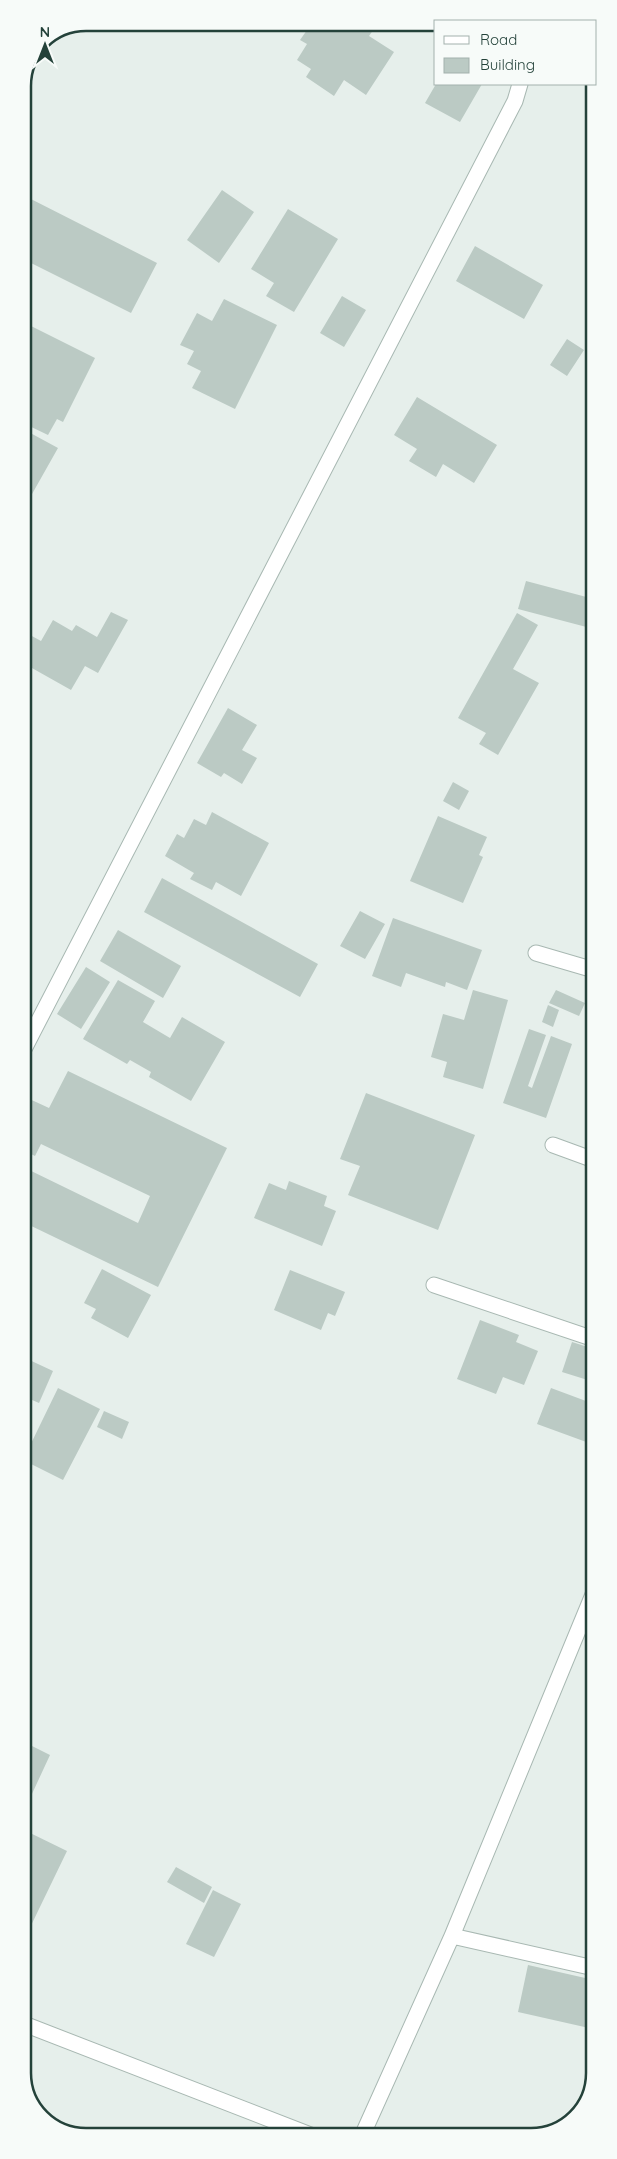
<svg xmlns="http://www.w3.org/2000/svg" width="617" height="2159" viewBox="0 0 617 2159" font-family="Quicksand,sans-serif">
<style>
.building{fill:#bbcac4}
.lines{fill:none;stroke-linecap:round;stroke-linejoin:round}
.minor-casing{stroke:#a8b8b2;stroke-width:17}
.minor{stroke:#fff;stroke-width:15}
.rim{fill:none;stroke:#24423a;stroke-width:2.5}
</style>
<rect width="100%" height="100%" fill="#e6efeb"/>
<path class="building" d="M312 23H320L324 26 326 23H378L369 36 394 52 366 95 344 80 334 96 306 77 311 69 297 60 307 44 300 40Z
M436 84H482L460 122 425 103Z
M222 190 254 212 219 263 187 240Z
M23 195 157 263 131 313 23 259Z
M288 209 338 239 294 312 266 296 274 283 251 269Z
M475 246 543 285 524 319 456 281Z
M342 296 366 310 344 347 320 333Z
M224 299 277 325 235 409 192 388 201 371 187 364 194 351 180 345 197 313 212 321Z
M23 322 95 358 63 422 57 419 48 435 23 423Z
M567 339 584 350 567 376 550 365Z
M417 397 497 445 474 483 443 464 436 477 409 461 417 449 394 435Z
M23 429 58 448 23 510Z
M526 581 594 599V629L518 609Z
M111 612 128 620 98 673 85 666 71 690 23 663V648L30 635 41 641 53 620 72 631 76 625 97 637Z
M517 613 538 625 513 669 539 683 498 755 479 744 486 733 458 718Z
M594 654V677L585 674Z
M228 708 257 725 242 750 257 758 242 784 224 773 221 777 197 763Z
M453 782 469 791 459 810 443 801Z
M212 812 269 843 241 896 216 882 212 890 190 879 194 873 165 856 177 834 184 838 194 819 206 825Z
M438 816 487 837 479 855 483 857 463 903 410 881Z
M162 878 318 964 300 997 144 912Z
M360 911 385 924 365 959 340 946Z
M393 918 482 950 467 990 446 982 445 987 406 973 401 987 372 976Z
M118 930 181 966 163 998 100 961Z
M86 967 110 982 81 1029 57 1014Z
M118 980 155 1001 143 1022 170 1038 182 1017 225 1042 191 1101 149 1077 151 1072 130 1060 127 1064 83 1039Z
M473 990 508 1000 483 1089 443 1077 447 1062 431 1057 443 1014 464 1020Z
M556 990 585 1003 579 1016 549 1003Z
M548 1005 559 1010 553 1027 542 1022Z
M529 1029 546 1035 528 1086 532 1088 551 1036 572 1044 546 1118 503 1103Z
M68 1071 227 1148 158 1287 23 1222V1167L138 1223 150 1196 41 1144 35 1156 23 1150V1096L49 1108Z
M366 1093 475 1135 438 1230 348 1195 360 1166 340 1159Z
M289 1181 327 1196 324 1206 336 1211 322 1246 254 1218 269 1183 286 1190Z
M102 1269 151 1295 128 1338 91 1318 96 1309 84 1303Z
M290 1270 345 1292 335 1316 328 1313 321 1330 274 1310Z
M480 1320 519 1335 516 1342 538 1351 524 1385 503 1377 496 1394 457 1379Z
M572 1342 594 1349V1382L562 1372Z
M23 1357 53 1371 39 1403 23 1396Z
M58 1388 100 1409 63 1480 23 1460Z
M551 1388 594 1404V1429L589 1443 537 1424Z
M104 1411 129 1422 122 1439 97 1427Z
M24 1742 50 1755 31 1796 24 1792Z
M24 1830 67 1851 24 1940Z
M176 1867 212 1887 204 1903 167 1882Z
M213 1890 241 1904 214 1957 186 1944Z
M528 1965 594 1980V2005L589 2028 518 2012Z"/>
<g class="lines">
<defs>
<path id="minor" d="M536 953 594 970
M23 1051 515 101 520 84
M553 1145 594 1160
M434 1285 594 1339
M452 1936 594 1968
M24 2024 313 2136
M362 2136 452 1936 594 1592"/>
</defs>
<use href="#minor" class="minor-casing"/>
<use href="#minor" class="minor"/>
</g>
<path d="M0 0H617V2159H0ZM86 31H531A55 55 0 0 1 586 86V2073A55 55 0 0 1 531 2128H86A55 55 0 0 1 31 2073V86A55 55 0 0 1 86 31Z" fill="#f7fbf9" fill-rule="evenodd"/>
<path class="rim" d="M86 31H531A55 55 0 0 1 586 86V2073A55 55 0 0 1 531 2128H86A55 55 0 0 1 31 2073V86A55 55 0 0 1 86 31Z"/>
<rect x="434" y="20" width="162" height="65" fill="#f7fbf9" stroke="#a3b1ad"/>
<rect x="444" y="36" width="25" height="8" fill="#ffffff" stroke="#a3b1ad"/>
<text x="480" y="45" font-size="15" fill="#24423a">Road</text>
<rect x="444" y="58" width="25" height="15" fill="#bbcac4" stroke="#a3b1ad"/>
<text x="480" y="70" font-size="15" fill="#24423a">Building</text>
<g transform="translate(45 45)" stroke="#f7fbf9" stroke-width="4" paint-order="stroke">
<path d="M0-4L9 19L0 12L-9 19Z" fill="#24423a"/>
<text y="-8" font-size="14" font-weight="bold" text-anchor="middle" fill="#24423a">N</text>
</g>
</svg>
